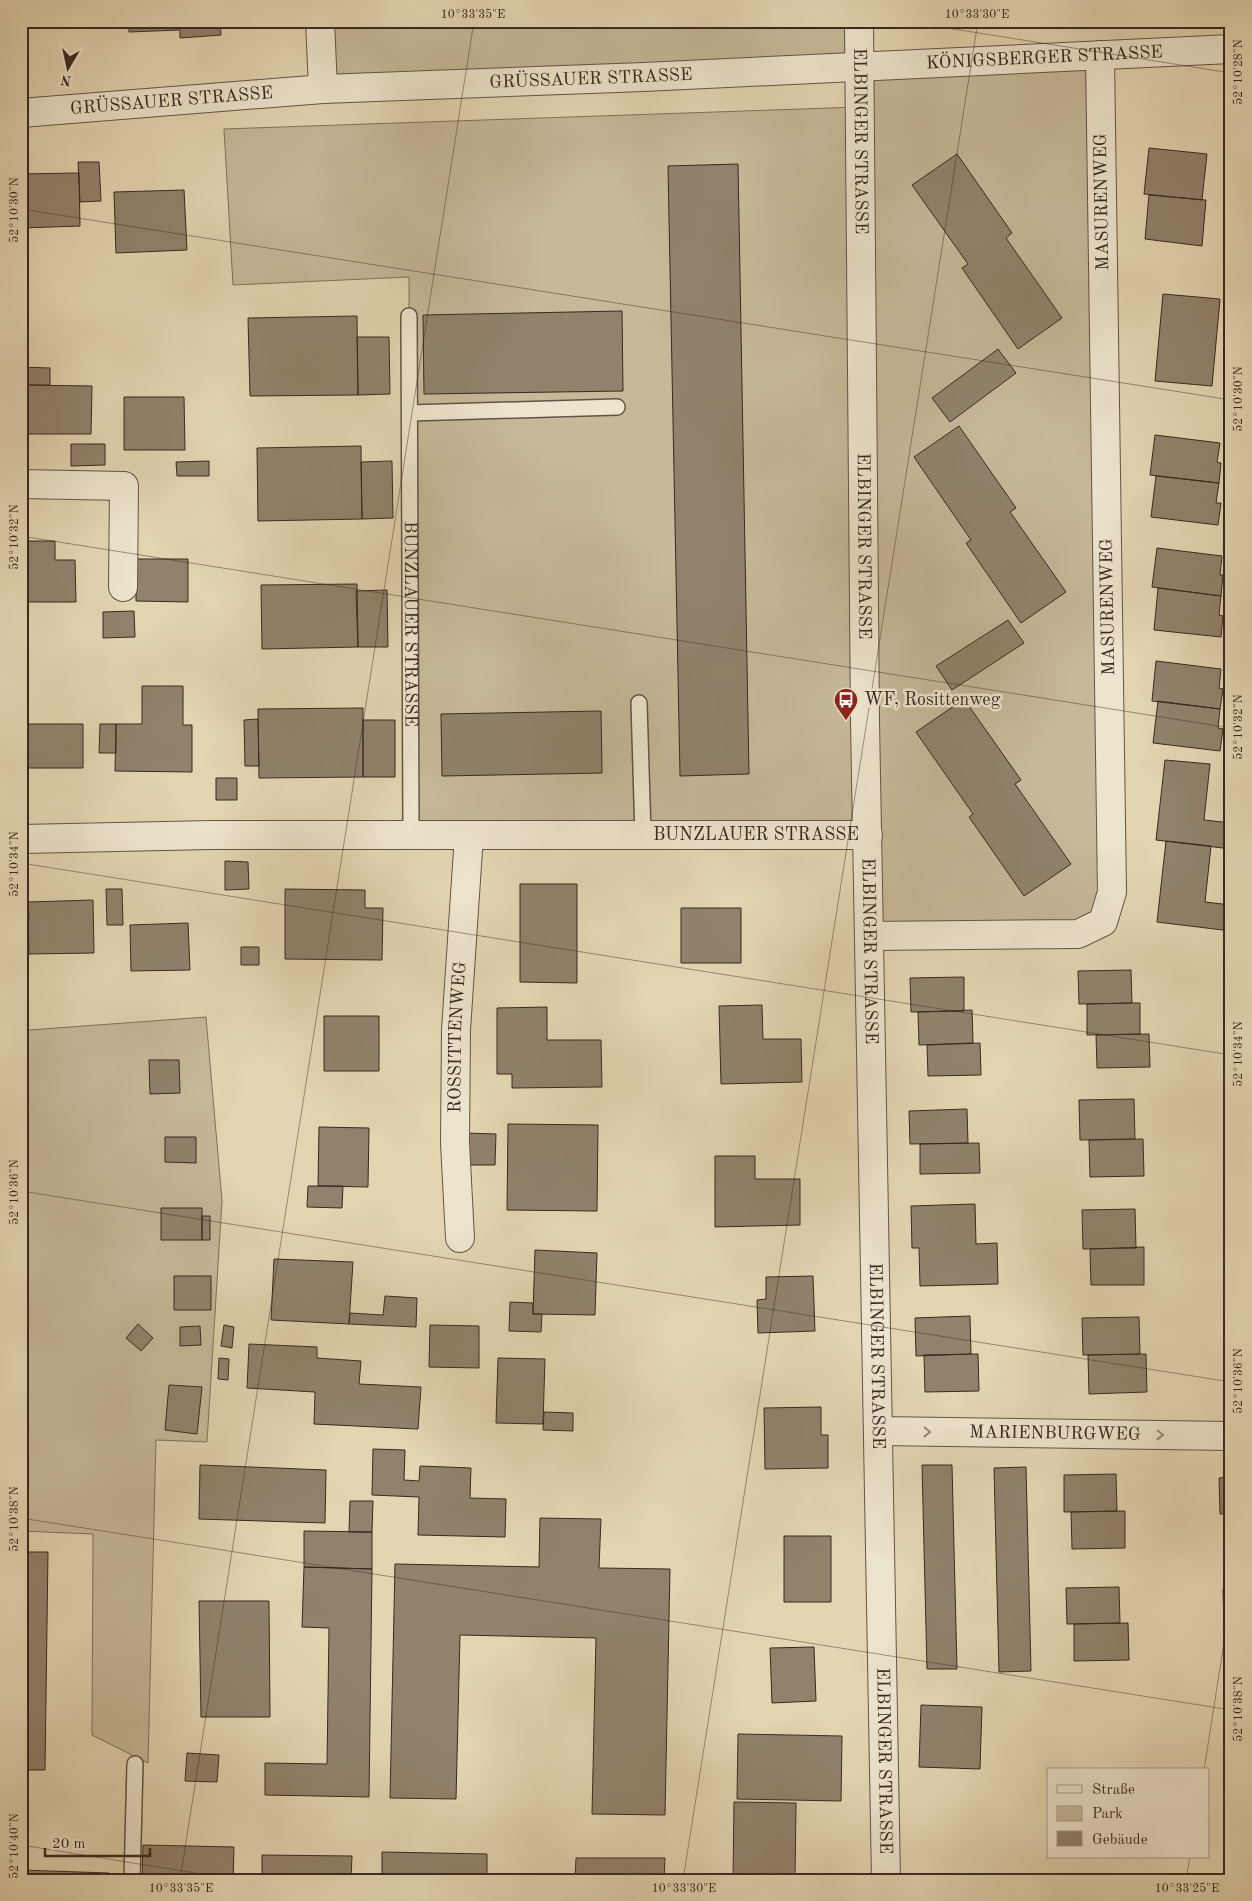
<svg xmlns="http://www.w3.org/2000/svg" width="1252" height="1901" viewBox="0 0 1252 1901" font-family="'Old Standard TT',serif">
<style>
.green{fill:#c6b899;stroke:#80705c}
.building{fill:#91826c;stroke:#392920}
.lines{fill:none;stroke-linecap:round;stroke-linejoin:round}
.service-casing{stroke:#645444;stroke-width:18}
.minor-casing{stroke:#645444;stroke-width:30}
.service{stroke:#ede4cd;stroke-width:15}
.minor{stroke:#ede4cd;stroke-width:28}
.oneway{stroke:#938676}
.ticks{fill:none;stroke:#392920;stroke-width:1;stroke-opacity:0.45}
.labels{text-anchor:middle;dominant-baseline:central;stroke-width:5;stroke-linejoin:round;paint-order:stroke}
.street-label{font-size:18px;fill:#392920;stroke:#ede4cd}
.poi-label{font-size:18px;fill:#392920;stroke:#ede4cd;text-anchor:start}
.neatline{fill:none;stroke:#392920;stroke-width:2}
.ticks-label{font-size:12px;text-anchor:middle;fill:#392920}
</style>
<rect width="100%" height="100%" fill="#e3d5b2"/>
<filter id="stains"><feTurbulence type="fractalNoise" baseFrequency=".004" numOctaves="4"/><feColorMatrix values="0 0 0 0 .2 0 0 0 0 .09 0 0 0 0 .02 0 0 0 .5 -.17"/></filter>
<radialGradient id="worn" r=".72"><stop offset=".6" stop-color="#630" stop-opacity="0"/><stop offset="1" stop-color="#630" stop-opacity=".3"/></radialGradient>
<path class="green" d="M320 21H859V67L1100 55 1103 922 869 936 868 836 411 835 409 277 233 285 224 129 859 107V67L323 89Z
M206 1017 222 1201 207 1442 156 1440 148 1763 92 1735 93 1534 21 1531V1036L29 1030Z"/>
<path class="building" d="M21 21H129V23L21 29Z
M129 21H220L221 35 180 38V30L129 32Z
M368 21H394V25L368 26Z
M1149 148 1207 154 1202 200 1144 194Z
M957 154 1012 233 1006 238 1062 318 1018 349 962 268 968 264 912 185Z
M78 162H99L101 201 80 202Z
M738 164 749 774 680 776 668 166Z
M79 173 80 226 21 228V174Z
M184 190 187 250 116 253 114 192Z
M1149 195 1206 200 1202 246 1145 239Z
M1163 294 1220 299 1212 386 1155 381Z
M622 311 623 391 424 394 423 315Z
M357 316 358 395 250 396 248 318Z
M357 337H389L390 394 358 395Z
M998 349 1016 373 950 422 932 398Z
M21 367 50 368V385H21Z
M21 385 92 386 91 434H21Z
M124 397H184L185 450H124Z
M959 426 1016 508 1010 512 1066 592 1021 623 966 543 971 540 914 457Z
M1155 435 1220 443 1217 462 1221 463 1219 483 1150 475Z
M71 444H105V465L71 466Z
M361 446 362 519 258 521 257 448Z
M209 461V476H177L176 462Z
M392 461 393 518 362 519 361 462Z
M1156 476 1219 483 1216 503H1221L1218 525 1151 517Z
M21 541H55V560H75L76 602H21Z
M1157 548 1222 556 1220 575H1223L1221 596 1152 587Z
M136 559H188V602L136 601Z
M357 584 358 647 262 649 261 585Z
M1158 588 1221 596 1219 615 1223 616 1221 637 1154 630Z
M387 590 388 647H358L356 591Z
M134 611 135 637 103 638V612Z
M1008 620 1024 643 952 690 936 666Z
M1156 661 1221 669 1219 688 1223 689 1220 709 1152 701Z
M142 686H183V725H192V772L115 771 116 724H142Z
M964 699 1021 780 1015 784 1071 864 1024 896 969 817 973 814 916 732Z
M1158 701 1220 709 1218 728 1223 729 1220 751 1153 743Z
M363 708V777L259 778 258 709Z
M601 711 602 773 442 776 441 714Z
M258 719 259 766H245L244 720Z
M363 720H395V777H363Z
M21 724H83V768H21Z
M100 724H116V753H99Z
M1165 760 1210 764 1204 820 1231 823V849L1156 840Z
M216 778H237V800H216Z
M1166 841 1211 846 1205 902 1231 905V931L1157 922Z
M225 861 248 862 249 889 225 890Z
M520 884H577V983L520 982Z
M21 887H28L29 921H21Z
M106 889H122L123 925H107Z
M285 889 365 890V908H383L382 960 285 959Z
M93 900 94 953 29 954 28 902Z
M681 908H741V963H681Z
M188 923 190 970 131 971 130 925Z
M241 947H259V965H241Z
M1131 970 1132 1003 1079 1004 1078 971Z
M964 977V1011L911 1012 910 978Z
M1132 1003H1140V1034L1087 1035V1004Z
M762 1005 763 1039H801L802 1082 721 1084 719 1006Z
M547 1007V1040H601L602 1087 512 1088V1074H497V1008Z
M972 1010 973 1043 919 1045 918 1012Z
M324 1016H379V1071H324Z
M1149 1034 1150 1067 1097 1068 1096 1035Z
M980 1043 981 1075 928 1076 927 1045Z
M149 1060H179L180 1093 150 1094Z
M1134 1099 1135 1139 1080 1140 1079 1100Z
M967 1109 968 1143 910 1144 909 1111Z
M508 1124 598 1125 597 1211 507 1210Z
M319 1127 369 1128 368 1187 318 1186Z
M465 1133 496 1134 495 1165H464Z
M165 1137H196V1163L165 1162Z
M1143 1139 1144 1176 1090 1177 1089 1140Z
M979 1143 980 1173 920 1174V1144Z
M715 1156H755V1179H800V1225L715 1227Z
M308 1186H343L342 1208 307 1207Z
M975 1204 976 1244 997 1243 998 1284 920 1286 919 1248H912L911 1206Z
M161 1208H202V1240H161Z
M1135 1209 1136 1248 1083 1249 1082 1210Z
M202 1216H210V1240H202Z
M1144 1247V1285H1091L1090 1249Z
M535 1250 597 1253 595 1315 533 1314Z
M274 1259 353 1262 349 1324 271 1320Z
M174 1276H211V1310H174Z
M813 1276 815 1331 758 1333 757 1300 766 1299V1277Z
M385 1296 417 1298 416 1327 349 1324 350 1313 383 1315Z
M510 1302 533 1303V1314H542L541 1332 509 1331Z
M970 1316 971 1354 916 1356 915 1318Z
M1139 1317 1140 1354 1083 1355 1082 1318Z
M138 1324 153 1338 141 1351 126 1338Z
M224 1325 234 1327 232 1348 221 1346Z
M430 1325 479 1326V1368L429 1367Z
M200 1326 201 1345 180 1346V1327Z
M249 1344 317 1347V1358L361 1361 359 1384 421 1387 418 1429 314 1424 315 1392 247 1388Z
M978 1354 979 1391 925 1392 924 1355Z
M1146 1354 1147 1392 1089 1394 1088 1355Z
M219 1358 229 1359 228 1380 218 1379Z
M498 1358 545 1359 543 1424 496 1423Z
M169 1385 202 1387 197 1434 165 1430Z
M821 1407V1435H828V1468L765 1469 764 1408Z
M544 1412 573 1413V1431L543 1430Z
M373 1449 405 1450 404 1480 419 1481 420 1466 471 1468 470 1498 506 1499 505 1537 418 1535 419 1497 372 1495Z
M200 1465 326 1470 325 1523 199 1519Z
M922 1465H952L957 1669H927Z
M1026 1467 1031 1671 999 1672 994 1468Z
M1116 1474 1117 1511 1064 1512V1475Z
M1231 1477V1514H1220L1219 1478Z
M350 1501H373L372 1532H349Z
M1125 1511V1548L1072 1549 1071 1512Z
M540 1518 601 1519 599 1568 670 1569 665 1815 592 1814 596 1638 460 1635 456 1799 390 1798 395 1564 539 1567Z
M304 1531 372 1532V1569L304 1567Z
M784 1536H831V1602H784Z
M21 1552H48L45 1770H21Z
M304 1567 372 1569 369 1797 265 1795V1763L327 1764 329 1628 302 1627Z
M1119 1587 1120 1623 1067 1624 1066 1588Z
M1231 1588V1626H1224L1223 1589Z
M199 1601H269L270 1717H201Z
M1128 1623 1129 1660 1074 1661V1624Z
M814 1647 816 1701 772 1703 770 1648Z
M921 1705 982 1707 980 1769 919 1767Z
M738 1734 842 1736 841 1801 737 1799Z
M187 1753 219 1755 217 1782 185 1781Z
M734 1802 796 1803 795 1880H733Z
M143 1845 234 1847 233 1880H142Z
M382 1852 487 1854V1880H382Z
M262 1855 352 1856 351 1880H262Z
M576 1858H665L664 1880H575Z
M21 1870 109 1873V1880H21Z
M1174 1875 1200 1876V1880H1174Z
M1200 1876 1226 1877V1880H1200Z"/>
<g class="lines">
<defs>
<g id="service">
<path id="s1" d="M409 316 411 835"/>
<path d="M410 413 617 407"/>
<path d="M639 703 643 835"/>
<path d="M132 1880 135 1764"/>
</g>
<g id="minor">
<path d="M320 21 323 89"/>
<path id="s2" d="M859 21 865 721 886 1880"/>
<path id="s3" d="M21 113 323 89 644 77 1231 49"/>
<path d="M21 484 124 486 123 587"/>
<path id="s4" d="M21 839 212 835H868"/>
<path d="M869 936 1078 934 1103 922 1112 892 1100 55"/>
<path id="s5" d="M460 1238 455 1143 456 1030 469 835"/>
<path id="s6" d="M879 1431 1231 1436"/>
</g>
</defs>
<use href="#service" class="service-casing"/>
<use href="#minor" class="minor-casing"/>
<use href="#service" class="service"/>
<use href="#minor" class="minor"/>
</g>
<defs><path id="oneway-chevron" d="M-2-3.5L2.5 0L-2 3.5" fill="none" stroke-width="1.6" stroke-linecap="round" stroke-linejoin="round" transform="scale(1.25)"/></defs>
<g class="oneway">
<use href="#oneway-chevron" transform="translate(927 1432) rotate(1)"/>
<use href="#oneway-chevron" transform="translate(1160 1435) rotate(1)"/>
</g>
<path class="ticks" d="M903 21 1231 73M21 209 1231 400M21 536 1231 728M21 863 1231 1055M21 1191 1231 1382M21 1518 1231 1710M1204 1770 1231 1598M21 1845 239 1880M180 1880 474 21M683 1880 978 21M1186 1880 1190 1857"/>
<defs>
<symbol id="bus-pin" viewBox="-11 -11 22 30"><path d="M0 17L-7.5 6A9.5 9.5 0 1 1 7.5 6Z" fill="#8f2418" stroke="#ede4cd"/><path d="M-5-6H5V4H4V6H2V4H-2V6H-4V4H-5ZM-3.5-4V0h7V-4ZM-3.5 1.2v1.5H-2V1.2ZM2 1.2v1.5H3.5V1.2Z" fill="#fff"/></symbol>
</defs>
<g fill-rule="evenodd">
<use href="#bus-pin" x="832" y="686" width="28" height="38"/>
</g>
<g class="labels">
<g class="street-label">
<text stroke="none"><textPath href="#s3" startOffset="1025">KÖNIGSBERGER STRASSE</textPath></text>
<text stroke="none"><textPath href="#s3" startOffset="571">GRÜSSAUER STRASSE</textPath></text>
<text stroke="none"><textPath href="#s3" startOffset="151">GRÜSSAUER STRASSE</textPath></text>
<text stroke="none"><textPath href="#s2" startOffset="120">ELBINGER STRASSE</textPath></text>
<text transform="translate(1102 202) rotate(-91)">MASURENWEG</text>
<text stroke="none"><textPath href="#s2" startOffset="525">ELBINGER STRASSE</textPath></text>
<text transform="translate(1108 607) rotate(-91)">MASURENWEG</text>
<text stroke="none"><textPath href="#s1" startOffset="308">BUNZLAUER STRASSE</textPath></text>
<text stroke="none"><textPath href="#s4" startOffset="735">BUNZLAUER STRASSE</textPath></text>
<text stroke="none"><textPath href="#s2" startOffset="930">ELBINGER STRASSE</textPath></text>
<text stroke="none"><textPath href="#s5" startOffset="201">ROSSITTENWEG</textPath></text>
<text stroke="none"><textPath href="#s2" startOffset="1335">ELBINGER STRASSE</textPath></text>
<text stroke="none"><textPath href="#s6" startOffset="176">MARIENBURGWEG</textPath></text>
<text stroke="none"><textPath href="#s2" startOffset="1740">ELBINGER STRASSE</textPath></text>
</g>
<g class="poi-label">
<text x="864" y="700">WF, Rosittenweg</text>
</g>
</g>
<rect width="1252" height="1901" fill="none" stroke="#e3d5b2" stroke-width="55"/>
<rect x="1047" y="1768" width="162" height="90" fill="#ede4cd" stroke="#a59988"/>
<rect x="1057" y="1785" width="25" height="8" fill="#ede4cd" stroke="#a59988"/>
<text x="1092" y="1794" font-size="15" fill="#392920">Straße</text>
<rect x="1057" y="1806" width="25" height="15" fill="#c6b899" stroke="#a59988"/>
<text x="1092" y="1818" font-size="15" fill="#392920">Park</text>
<rect x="1057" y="1831" width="25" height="15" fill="#91826c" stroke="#a59988"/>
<text x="1092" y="1844" font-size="15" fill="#392920">Gebäude</text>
<g transform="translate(68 68) rotate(189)" stroke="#ede4cd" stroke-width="4" paint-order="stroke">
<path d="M0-4L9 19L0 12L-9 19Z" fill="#392920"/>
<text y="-8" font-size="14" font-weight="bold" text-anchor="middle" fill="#392920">N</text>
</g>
<path d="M45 1848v8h105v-8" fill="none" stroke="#392920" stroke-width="2.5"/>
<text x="52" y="1848" font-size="15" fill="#392920" stroke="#ede4cd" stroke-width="4" paint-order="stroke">20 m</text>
<rect x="28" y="28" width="1196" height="1846" class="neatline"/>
<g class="ticks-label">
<text x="473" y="18">10°33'35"E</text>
<text x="977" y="18">10°33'30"E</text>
<text transform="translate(1238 72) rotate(-90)" y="4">52°10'28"N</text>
<text transform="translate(14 210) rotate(-90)" y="4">52°10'30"N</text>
<text transform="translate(1238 399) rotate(-90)" y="4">52°10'30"N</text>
<text transform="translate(14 537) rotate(-90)" y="4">52°10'32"N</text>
<text transform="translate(1238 727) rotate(-90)" y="4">52°10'32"N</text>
<text transform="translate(14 864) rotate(-90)" y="4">52°10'34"N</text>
<text transform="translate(1238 1054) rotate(-90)" y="4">52°10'34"N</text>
<text transform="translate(14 1192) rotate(-90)" y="4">52°10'36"N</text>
<text transform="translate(1238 1381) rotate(-90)" y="4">52°10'36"N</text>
<text transform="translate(14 1519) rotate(-90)" y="4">52°10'38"N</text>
<text transform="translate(1238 1709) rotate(-90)" y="4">52°10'38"N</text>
<text transform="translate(14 1846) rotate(-90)" y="4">52°10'40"N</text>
<text x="181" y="1892">10°33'35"E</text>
<text x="684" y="1892">10°33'30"E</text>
<text x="1187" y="1892">10°33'25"E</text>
</g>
<rect width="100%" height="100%" filter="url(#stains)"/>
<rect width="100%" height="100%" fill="url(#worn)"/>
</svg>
